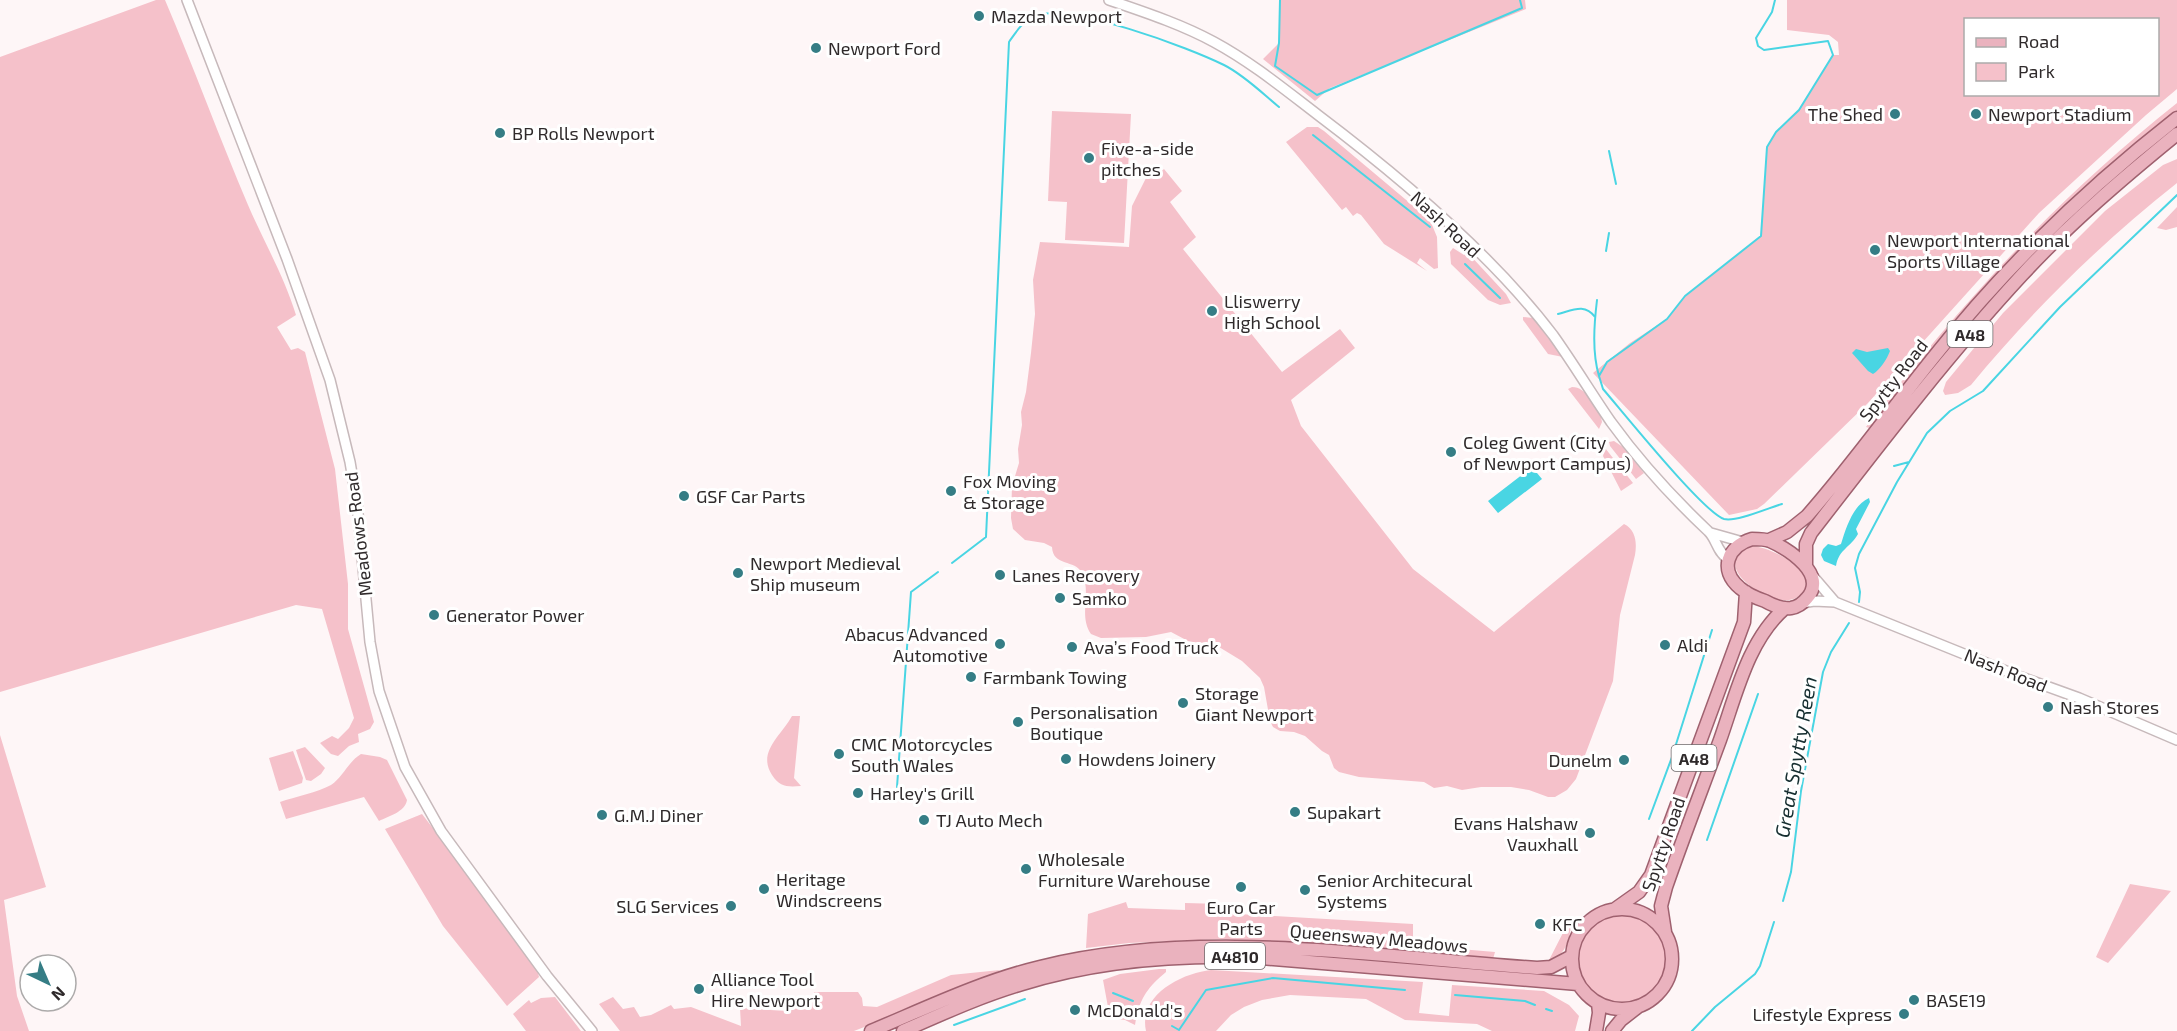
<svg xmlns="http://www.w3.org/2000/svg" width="2177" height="1031" viewBox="0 0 2177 1031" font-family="'Exo 2',sans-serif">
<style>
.green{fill:#f5c1ca;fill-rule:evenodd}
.water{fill:#49d5e3}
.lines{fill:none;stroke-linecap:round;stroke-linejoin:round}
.stream{stroke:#49d5e3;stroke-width:2}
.minor-casing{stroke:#c7b9bb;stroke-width:12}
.major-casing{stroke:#9f616f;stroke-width:15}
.minor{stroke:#fff;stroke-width:9}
.major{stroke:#eab2be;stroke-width:12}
.poi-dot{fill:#357d85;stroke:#fff;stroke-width:2}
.labels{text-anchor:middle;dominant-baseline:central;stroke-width:6;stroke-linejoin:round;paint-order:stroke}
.shield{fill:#fff;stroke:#6d6a6b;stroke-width:1.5}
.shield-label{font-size:16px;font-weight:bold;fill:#2f2a2b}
.poi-label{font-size:18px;fill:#2f2a2b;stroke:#fff;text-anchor:start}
.street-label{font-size:18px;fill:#2f2a2b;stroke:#fff}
.water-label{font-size:20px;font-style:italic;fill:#172f31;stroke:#fff}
</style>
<rect width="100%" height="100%" fill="#fef6f7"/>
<path class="green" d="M156 0H165C194 68 219 137 248 205 264 242 284 276 296 315L277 327 291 350 298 348 305 352 335 469 348 584V629L374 722 370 729 358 734 359 742 349 746 338 756 331 754 320 743 332 736 338 739 349 728 354 718 322 609 296 605 0 692V57Z
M1280 0H1525L1526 9 1330 88 1315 101 1263 59 1279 43Z
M1787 0H2177V89L2146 115 2039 213 1868 403 1764 504 1757 509 1729 515 1593 373 1630 343 1667 319 1685 296 1761 236 1767 147 1776 132 1799 110 1833 55H1839L1838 42 1829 35 1787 30ZM1966 20H2158V94H1966Z
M2177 103V111L2081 194 1881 415 1869 428 1866 427C1961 303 2055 200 2177 103Z
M1052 111 1131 114 1124 243 1065 240 1067 202 1048 201Z
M1307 127H1318L1324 131 1430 220 1437 237 1438 268 1434 269 1420 258 1417 263 1427 271 1384 244 1361 215 1357 213 1353 216 1346 207 1342 210 1286 142Z
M2177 159V183C2102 242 2032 311 1971 385L1958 393 1945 395 1943 391 1946 382 2003 313 2105 211 2163 165Z
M1164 169 1182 191 1170 202 1196 237 1183 249 1282 372 1340 329 1355 348 1291 400 1301 426 1413 569 1494 632 1624 524C1636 530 1637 543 1635 555L1620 615 1613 681 1576 779 1567 790 1555 797H1548L1529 790 1511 787H1481L1462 790 1447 786 1434 788 1424 782 1359 777 1339 772 1334 768 1329 755 1322 751 1305 736 1294 732 1280 731 1273 727 1270 721 1264 687 1260 678 1242 661 1219 647 1188 641 1171 632 1146 637 1101 638 1091 634C1078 615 1092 593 1082 573 1075 559 1053 567 1052 547L1044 543 1025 540 1013 529 1011 518 1012 486 1019 463 1018 449 1022 425 1021 412 1026 392 1031 353 1035 314 1033 280 1040 242 1129 247 1132 206 1147 176 1155 177Z
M2177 207V227L2166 230 2157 228Z
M1453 248 1464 255 1468 253 1506 294 1511 303 1500 305 1488 300 1451 264 1450 252Z
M1523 317 1533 318 1563 357 1548 354 1523 320Z
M1572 387C1587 387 1594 406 1601 417L1602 422 1599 429 1568 389Z
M1614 441 1623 447 1644 473 1636 479 1610 446 1609 442Z
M1605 448 1633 483 1621 491 1603 456Z
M1749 546C1766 544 1816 569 1804 591 1801 596 1795 599 1789 600 1765 603 1709 566 1749 546Z
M792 716H800L794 778 801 786C787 787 780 787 772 775 757 752 781 736 792 716Z
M0 735 46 887 4 900 17 996 29 1031H0Z
M305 747 325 768 321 774 311 781 306 780 296 750Z
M293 751 303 778 302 783 279 791 269 758Z
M361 754 380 757 387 760 407 800C405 812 389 816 379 821L364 797 286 819 280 802C295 797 318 792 331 785 343 777 348 762 361 754Z
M422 814 485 896 538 973 539 977 507 1006 443 926 385 829Z
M2130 884 2171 891 2108 963 2096 957Z
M1126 902 1128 908 1185 910V903L1222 904V913L1413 924V945L1495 952 1493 959 1220 939 1129 943 1086 948 1088 914Z
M1578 958a44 44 0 1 1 88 0a44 44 0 1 1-88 0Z
M1571 922C1570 942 1565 955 1547 964L1567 925Z
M1159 969H1166V972C1147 988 1139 999 1135 1025L1125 1020 1110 1018 1103 980 1120 974Z
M1000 970 985 980 854 1031H620L599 1004 613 997 623 1009 634 1007 640 1017 651 1015 671 1005 674 1009 691 1007 741 1026 740 1008 787 1011 788 999 813 1000 814 992H858L862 998 863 1006 877 1007 951 975Z
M1211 970 1423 982 1419 1013 1449 1016 1452 985 1544 991 1569 1005 1579 1016 1575 1031H1492L1477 1024 1405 1020 1366 999 1290 995 1262 1000 1244 1007 1231 1015 1216 1031H1146C1138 995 1182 973 1211 970Z
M555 997 581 1031H526L513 1014 529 1000 531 1003 541 998Z"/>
<path class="water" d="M1888 348 1890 351C1887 359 1880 370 1873 374L1868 371 1852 353 1856 349 1867 352Z
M1532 467 1542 479 1498 513 1488 501Z
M1869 498 1870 502 1856 529 1858 534C1850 548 1839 549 1836 566L1824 561 1821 555 1823 549 1828 544 1836 546 1841 544C1846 528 1853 505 1869 498Z"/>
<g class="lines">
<path class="stream" d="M1280 0 1279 43 1275 66 1317 95 1522 8 1520 0
M1775 0 1772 12 1756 38 1758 46 1764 50 1828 41 1833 55 1799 110 1776 132 1767 147 1761 236 1685 296 1667 319 1607 362 1599 376 1603 389C1622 411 1703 512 1724 519 1737 522 1768 508 1782 504
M1313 135 1430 227
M1609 151 1616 184
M1606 251 1609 233
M1465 264 1500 298
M1597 300C1594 325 1592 352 1599 376
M1558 314C1573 310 1585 303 1595 317
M1894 466 1909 462
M952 563 986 537 1009 42C1016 32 1022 22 1034 16 1068 2 1190 48 1224 65 1244 75 1262 93 1279 107
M1859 602 1860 592 1855 568 1859 554 1897 482 1927 433 1950 411 1983 391 2060 307 2177 195
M897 787 911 592 938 572
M1649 819 1672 757 1712 630
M1707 840 1758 694
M1783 901 1791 872 1801 791 1823 672 1831 652 1849 623
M1113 993 1133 1001
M1455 995 1525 1001 1535 1005
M1546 1009 1552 1011
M954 1025 1025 999
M1172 1026 1179 1030 1206 990 1273 978 1405 990
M1692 1031 1715 1007 1755 974 1760 966 1774 922"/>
<defs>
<path id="minor" d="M187 0 287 259 330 380 350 462 357 503 370 642 379 691 405 767 441 831 547 976 592 1031
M1109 0C1144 12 1181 24 1214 42 1251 62 1284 89 1318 115 1400 177 1491 253 1553 335 1573 363 1591 393 1611 422 1640 462 1672 497 1708 531 1717 539 1716 551 1728 559
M1711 533 1743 542
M1811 574 1835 602
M1802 603 1814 601 1835 602 2021 677 2079 698 2177 740"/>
<path id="major" d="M1752 539C1758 539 1765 539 1770 541 1790 550 1828 575 1807 598 1803 603 1798 607 1791 608 1782 609 1772 605 1765 601 1756 598 1747 594 1740 588 1718 570 1728 546 1752 539Z
M1769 540 1787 532 1807 516C1853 464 1893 407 1937 353 2007 265 2089 187 2177 118
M1806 566V544L1811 533C1879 445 1947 356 2022 275 2069 224 2123 178 2177 134
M1615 909 1639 892 1651 875 1744 622 1746 592
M1572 959a50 50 0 1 1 100 0a50 50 0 1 1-100 0Z
M1665 932 1661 906 1666 887C1683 838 1702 789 1720 740 1736 695 1748 640 1785 608
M871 1031C926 1008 982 981 1040 967 1202 927 1373 957 1537 968L1551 967 1572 956
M903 1031C942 1014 981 996 1022 984 1095 961 1173 955 1249 957L1578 984
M1596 1031 1599 1013 1598 1003
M1612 1031 1621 1020 1639 1006"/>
</defs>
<use href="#minor" class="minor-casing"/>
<use href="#major" class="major-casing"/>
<use href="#minor" class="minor"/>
<use href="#major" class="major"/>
</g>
<g class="poi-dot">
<circle cx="979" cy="16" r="6"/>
<circle cx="816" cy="48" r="6"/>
<circle cx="1895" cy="114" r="6"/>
<circle cx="1976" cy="114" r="6"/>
<circle cx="500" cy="133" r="6"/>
<circle cx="1089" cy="158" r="6"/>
<circle cx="1875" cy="250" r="6"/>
<circle cx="1212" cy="311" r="6"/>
<circle cx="1451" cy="452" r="6"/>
<circle cx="951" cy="491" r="6"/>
<circle cx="684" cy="496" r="6"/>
<circle cx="738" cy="573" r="6"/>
<circle cx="1000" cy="575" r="6"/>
<circle cx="1060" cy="598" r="6"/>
<circle cx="434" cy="615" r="6"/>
<circle cx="1000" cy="644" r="6"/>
<circle cx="1665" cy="645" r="6"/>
<circle cx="1072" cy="647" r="6"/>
<circle cx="971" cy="677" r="6"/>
<circle cx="1183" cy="703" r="6"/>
<circle cx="2048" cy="707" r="6"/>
<circle cx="1018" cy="722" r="6"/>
<circle cx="839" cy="754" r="6"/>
<circle cx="1066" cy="759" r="6"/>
<circle cx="1624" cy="760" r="6"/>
<circle cx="858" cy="793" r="6"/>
<circle cx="1295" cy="812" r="6"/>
<circle cx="602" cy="815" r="6"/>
<circle cx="924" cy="820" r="6"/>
<circle cx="1590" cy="833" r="6"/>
<circle cx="1026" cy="869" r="6"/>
<circle cx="1241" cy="887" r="6"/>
<circle cx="764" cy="889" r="6"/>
<circle cx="1305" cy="890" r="6"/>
<circle cx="731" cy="906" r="6"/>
<circle cx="1540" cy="924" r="6"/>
<circle cx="699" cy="989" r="6"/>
<circle cx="1914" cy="1000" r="6"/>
<circle cx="1075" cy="1010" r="6"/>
<circle cx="1904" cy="1014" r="6"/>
</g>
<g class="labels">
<g class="shield">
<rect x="1947.5" y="321" width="45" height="26" rx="4.5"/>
<rect x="1671.5" y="745" width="45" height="26" rx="4.5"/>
<rect x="1205" y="943" width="60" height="26" rx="4.5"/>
</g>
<g class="shield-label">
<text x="1970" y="334">A48</text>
<text x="1694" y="758">A48</text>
<text x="1235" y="956">A4810</text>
</g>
<g class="poi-label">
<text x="991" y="16">Mazda Newport</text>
<text x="828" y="48">Newport Ford</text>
<text x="1883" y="114" text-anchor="end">The Shed</text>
<text x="1988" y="114">Newport Stadium</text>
<text x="512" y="133">BP Rolls Newport</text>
<text x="1101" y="148">Five-a-side<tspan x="1101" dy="21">pitches</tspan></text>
<text x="1887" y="240">Newport International<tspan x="1887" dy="21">Sports Village</tspan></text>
<text x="1224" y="301">Lliswerry<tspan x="1224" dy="21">High School</tspan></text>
<text x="1463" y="442">Coleg Gwent (City<tspan x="1463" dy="21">of Newport Campus)</tspan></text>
<text x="963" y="481">Fox Moving<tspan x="963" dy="21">&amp; Storage</tspan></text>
<text x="696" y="496">GSF Car Parts</text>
<text x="750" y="563">Newport Medieval<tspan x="750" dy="21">Ship museum</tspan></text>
<text x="1012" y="575">Lanes Recovery</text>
<text x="1072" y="598">Samko</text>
<text x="446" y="615">Generator Power</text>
<text x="988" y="634" text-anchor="end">Abacus Advanced<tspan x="988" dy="21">Automotive</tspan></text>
<text x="1677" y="645">Aldi</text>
<text x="1084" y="647">Ava’s Food Truck</text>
<text x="983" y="677">Farmbank Towing</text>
<text x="1195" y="693">Storage<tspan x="1195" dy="21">Giant Newport</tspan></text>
<text x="2060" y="707">Nash Stores</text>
<text x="1030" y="712">Personalisation<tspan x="1030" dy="21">Boutique</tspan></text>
<text x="851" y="744">CMC Motorcycles<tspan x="851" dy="21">South Wales</tspan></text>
<text x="1078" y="759">Howdens Joinery</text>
<text x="1612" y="760" text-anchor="end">Dunelm</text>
<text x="870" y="793">Harley's Grill</text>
<text x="1307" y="812">Supakart</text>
<text x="614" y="815">G.M.J Diner</text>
<text x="936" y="820">TJ Auto Mech</text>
<text x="1578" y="823" text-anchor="end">Evans Halshaw<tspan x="1578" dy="21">Vauxhall</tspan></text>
<text x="1038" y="859">Wholesale<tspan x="1038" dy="21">Furniture Warehouse</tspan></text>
<text x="776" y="879">Heritage<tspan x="776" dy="21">Windscreens</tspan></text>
<text x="1317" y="880">Senior Architecural<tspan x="1317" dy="21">Systems</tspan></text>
<text x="719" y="906" text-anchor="end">SLG Services</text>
<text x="1241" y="907" text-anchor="middle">Euro Car<tspan x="1241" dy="21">Parts</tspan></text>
<text x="1552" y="924">KFC</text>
<text x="711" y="979">Alliance Tool<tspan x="711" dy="21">Hire Newport</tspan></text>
<text x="1926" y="1000">BASE19</text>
<text x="1087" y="1010">McDonald's</text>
<text x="1892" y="1014" text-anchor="end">Lifestyle Express</text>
</g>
<g class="street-label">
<text transform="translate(1446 224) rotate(43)">Nash Road</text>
<text transform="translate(1893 380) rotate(-52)">Spytty Road</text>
<text transform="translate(358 534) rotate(-97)">Meadows Road</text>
<text transform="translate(2006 670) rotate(22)">Nash Road</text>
<text transform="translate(1663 844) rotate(-71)">Spytty Road</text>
<text transform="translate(1379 938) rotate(5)">Queensway Meadows</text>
</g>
<g class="water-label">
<text transform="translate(1795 757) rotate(-80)">Great Spytty Reen</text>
</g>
</g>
<rect x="1964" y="18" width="195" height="78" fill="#ffffff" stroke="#acaaaa" stroke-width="1.5"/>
<rect x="1976" y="38" width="30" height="9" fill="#eab2be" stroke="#acaaaa" stroke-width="1.5"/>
<text x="2018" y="48" font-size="18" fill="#2f2a2b">Road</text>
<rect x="1976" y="63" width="30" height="18" fill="#f5c1ca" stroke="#acaaaa" stroke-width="1.5"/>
<text x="2018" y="78" font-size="18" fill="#2f2a2b">Park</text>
<g transform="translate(48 983) rotate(136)"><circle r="28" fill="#ffffff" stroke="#acaaaa" stroke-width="1.5"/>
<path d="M0-4.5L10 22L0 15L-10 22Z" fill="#357d85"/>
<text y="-9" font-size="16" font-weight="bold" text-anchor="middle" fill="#2f2a2b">N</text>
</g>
</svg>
